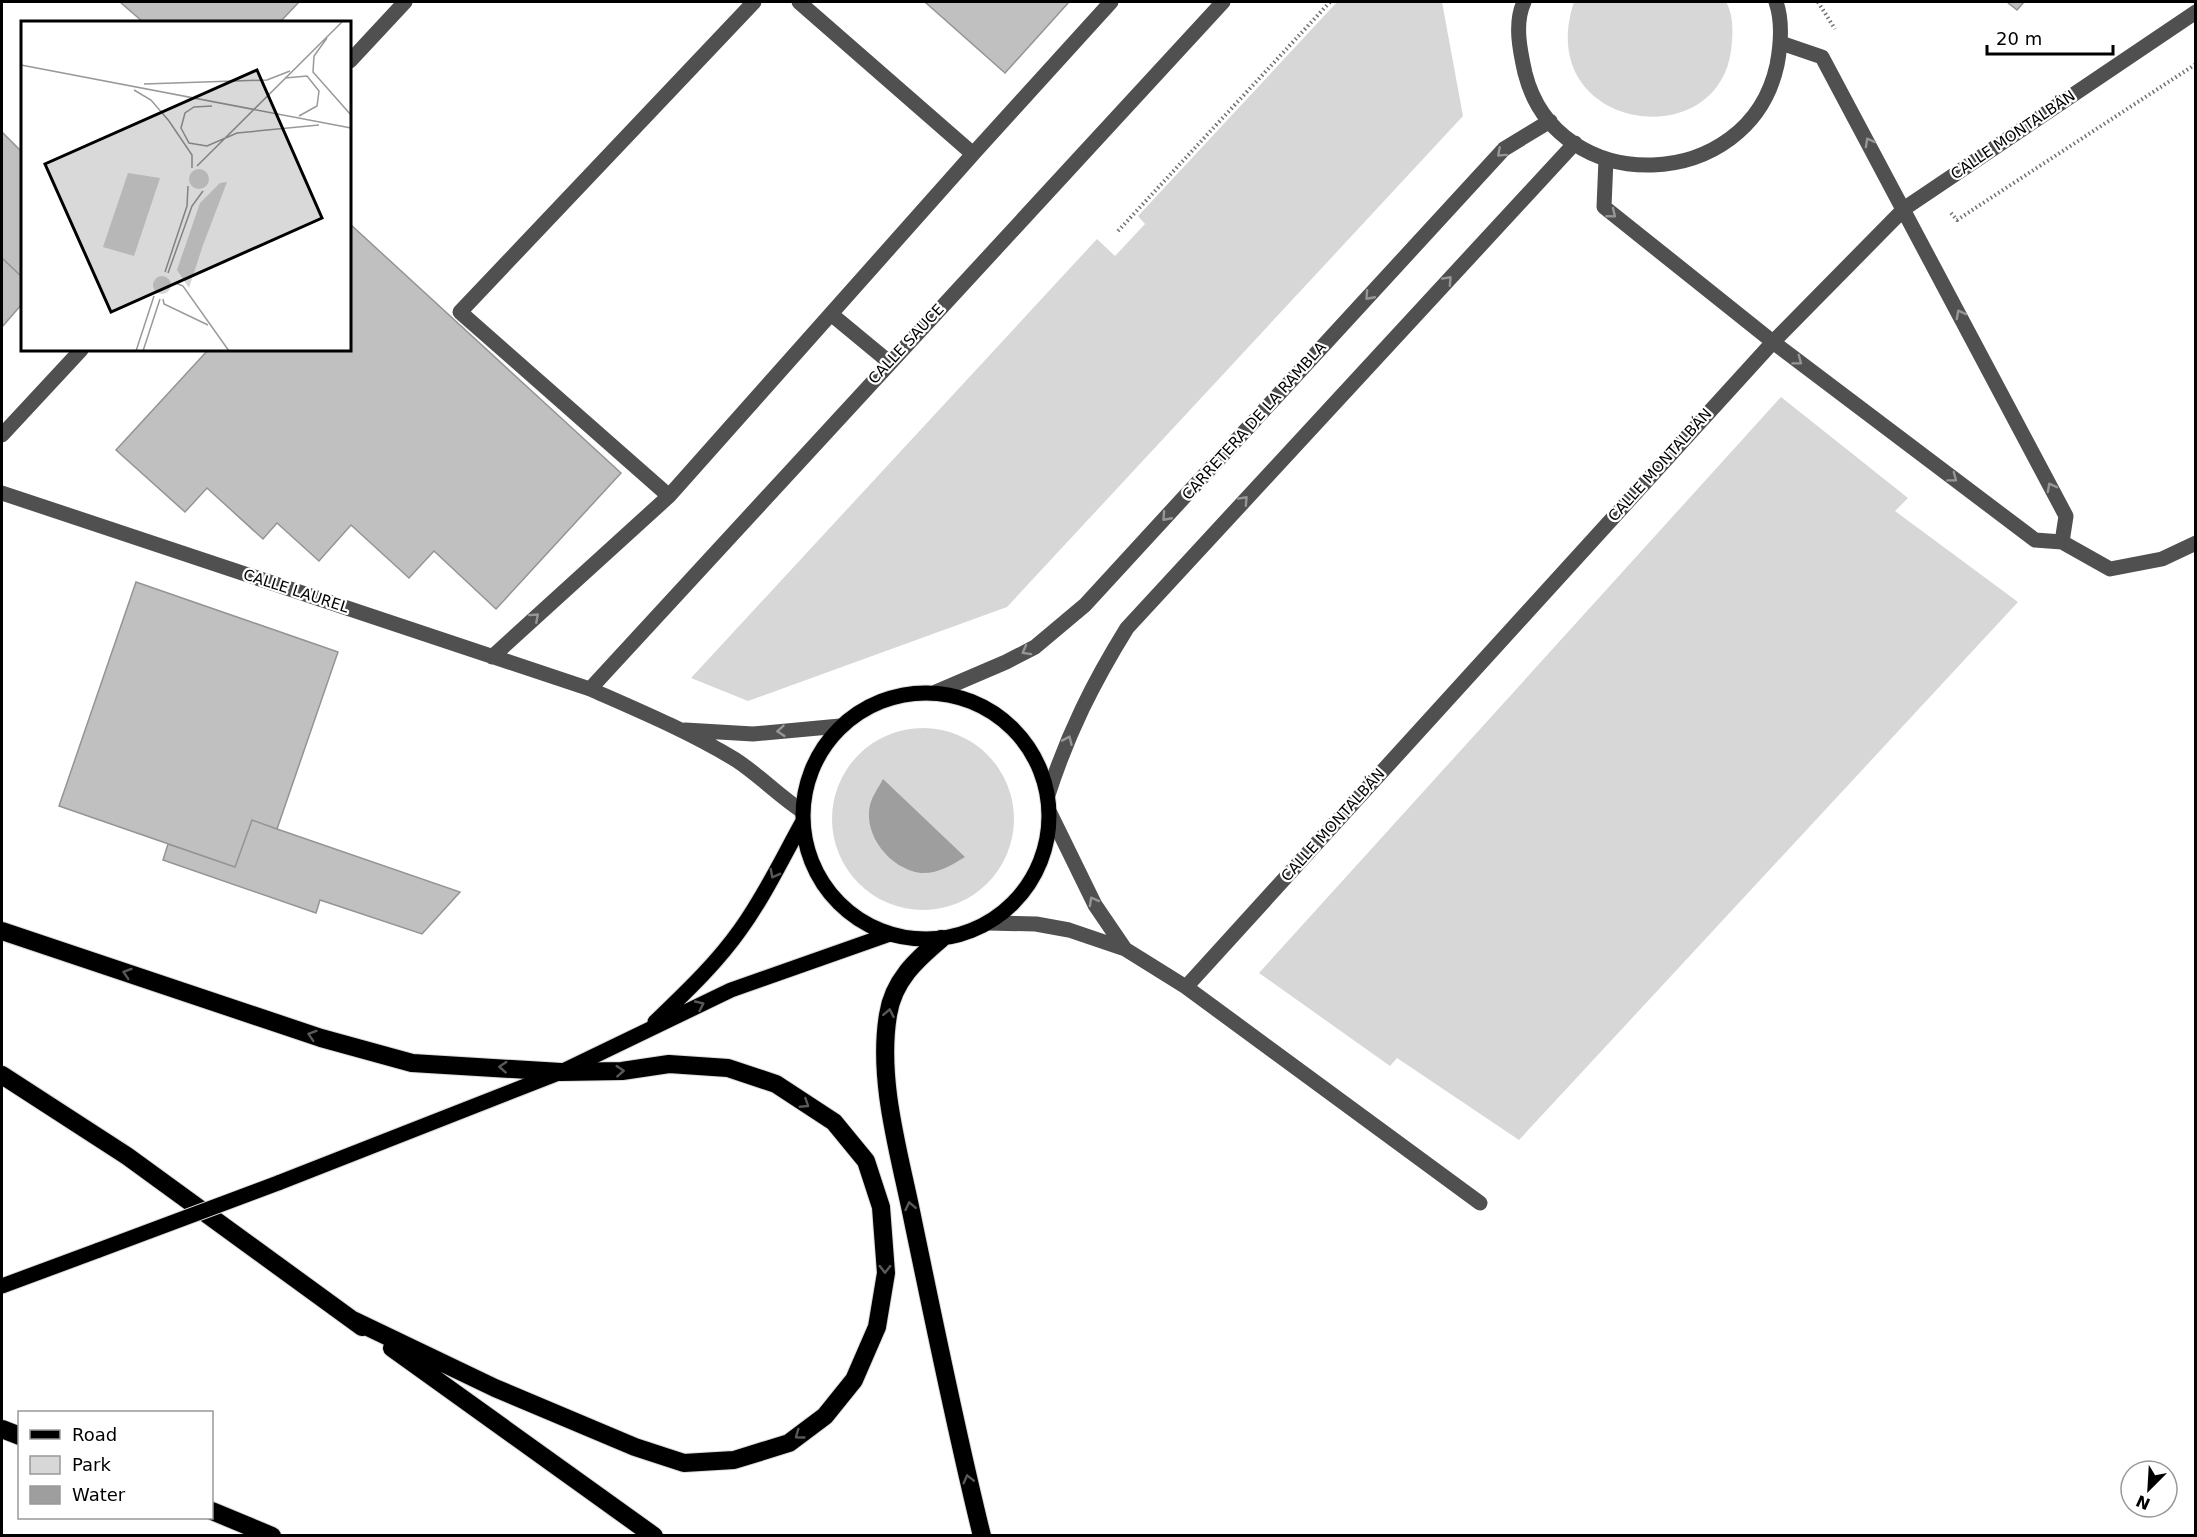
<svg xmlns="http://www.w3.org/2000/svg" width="2197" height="1537" viewBox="0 0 2197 1537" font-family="'DejaVu Sans',sans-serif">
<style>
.green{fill:#d7d7d7}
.water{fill:#9e9e9e}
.building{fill:#c0c0c0;stroke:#949494;stroke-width:1.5}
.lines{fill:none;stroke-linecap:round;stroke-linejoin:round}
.major-casing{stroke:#dbdbdb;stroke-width:17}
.highway-casing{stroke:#dbdbdb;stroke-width:20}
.path{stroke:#727272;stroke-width:4;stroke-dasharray:1.5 3;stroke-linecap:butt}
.minor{stroke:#505050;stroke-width:15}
.major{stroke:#000;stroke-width:15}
.highway{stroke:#000;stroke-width:18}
.major-bridge-casing{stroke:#dbdbdb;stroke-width:17;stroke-linecap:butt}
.major-bridge{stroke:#000;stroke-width:15}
.oneway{stroke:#969696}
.oneway2{stroke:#595959}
.labels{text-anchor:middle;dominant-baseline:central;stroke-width:4.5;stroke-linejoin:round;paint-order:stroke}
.street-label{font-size:15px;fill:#000;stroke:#fff}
.inset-road{fill:none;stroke:#999;stroke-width:1.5}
.view{fill:#000;fill-opacity:0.15;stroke:#000;stroke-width:3}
.inset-edge{fill:none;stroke:#000;stroke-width:3}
</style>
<rect width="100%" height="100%" fill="#fff"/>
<path class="green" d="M1337 2H1442L1463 116 1007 607 748 701 691 678 1097 239 1115 256 1145 224 1138 216Z
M1574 2H1726C1734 15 1733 35 1731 51 1716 158 1532 129 1574 2Z
M1781 397 1908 498 1895 511 2018 602 1519 1140 1397 1058 1390 1066 1259 973Z
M832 819a91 91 0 1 1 182 0a91 91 0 1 1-182 0Z"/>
<path class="water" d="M883 779 965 857C952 865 937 874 921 873 890 869 863 835 870 805 872 796 879 787 883 779Z"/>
<path class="building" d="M120 2H299L280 22H143Z
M925 2H1069L1005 73Z
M2007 2H2024L2017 10Z
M2 132 22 152V277L2 258Z
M350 224 621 473 496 609 434 551 409 578 351 525 319 561 277 523 263 539 207 488 185 512 116 450 208 350H350Z
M2 258 22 277V304L2 327Z
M136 582 338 652 277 829 252 820 235 867 59 806Z
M252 820 277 829 460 892 422 934 320 900 316 913 163 860 168 844 235 867Z"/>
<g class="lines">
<defs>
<path id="major" d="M803 816a123 123 0 1 1 246 0a123 123 0 1 1-246 0Z
M655 1022C685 993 716 964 740 930 764 897 782 859 802 823
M278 1183 561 1072 731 990 890 934
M2 1286 99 1250"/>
<path id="highway" d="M2 931 321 1038 412 1063 561 1072 622 1071 669 1064 728 1068 776 1084 834 1122 866 1161 881 1207 886 1273 877 1327 854 1380 825 1416 789 1443 734 1460 684 1463 635 1447 495 1388 353 1320
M941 939C916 960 893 981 888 1015 877 1082 900 1155 913 1221 935 1326 956 1431 982 1536
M2 1075 127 1156 362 1327
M392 1348 654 1536
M2 1429 20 1436
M212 1511 272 1536"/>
</defs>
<use href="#major" class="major-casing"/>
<use href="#highway" class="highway-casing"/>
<path class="path" d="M1818 2 1835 29
M1951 213 1957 220 2196 64
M1118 231 1330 2"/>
<path class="minor" d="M1524 2C1514 23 1520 51 1525 73 1557 200 1749 194 1777 65 1781 44 1783 22 1776 2
M1781 43 1822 57 2066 516 2062 542
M350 61 405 2
M973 154 1111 2
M1606 159 1604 207 1773 342 2035 540 2062 542 2110 569 2162 559 2196 543
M831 314 889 362
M2 435 81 350
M2 493 590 689C640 711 690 732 736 760 759 775 779 796 802 811
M669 496 460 312 754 2
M492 657 669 496 973 154 799 2
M590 689 1223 2
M936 692 1006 662 1035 647 1085 605 1504 149 1550 121
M685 730 753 734 840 726
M1048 795C1068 733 1093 683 1127 628L1575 143
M1050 813 1095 905 1125 949
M988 923 1036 924 1069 930 1125 949 1186 987 1480 1203
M1186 987 1773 342 1905 208 2196 12"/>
<use href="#major" class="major"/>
<use href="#highway" class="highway"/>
<defs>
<path id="major-bridge" d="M99 1250 278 1183"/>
</defs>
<use href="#major-bridge" class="major-bridge-casing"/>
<use href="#major-bridge" class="major-bridge"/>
</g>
<defs><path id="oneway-chevron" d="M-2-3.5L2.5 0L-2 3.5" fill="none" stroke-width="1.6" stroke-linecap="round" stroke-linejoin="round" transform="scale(1.5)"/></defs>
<g class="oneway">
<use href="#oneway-chevron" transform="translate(1869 142) rotate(-119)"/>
<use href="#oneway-chevron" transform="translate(1501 153) rotate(138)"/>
<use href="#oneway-chevron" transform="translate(1612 214) rotate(39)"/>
<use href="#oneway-chevron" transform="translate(1448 280) rotate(-47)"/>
<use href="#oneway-chevron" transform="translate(1369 296) rotate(132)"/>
<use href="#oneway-chevron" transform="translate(1960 314) rotate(-118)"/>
<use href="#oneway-chevron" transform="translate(1798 361) rotate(37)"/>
<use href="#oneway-chevron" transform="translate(1953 478) rotate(37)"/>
<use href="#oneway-chevron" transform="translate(2051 487) rotate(-118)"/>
<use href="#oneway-chevron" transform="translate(1244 500) rotate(-47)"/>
<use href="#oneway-chevron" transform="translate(1166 517) rotate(132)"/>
<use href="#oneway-chevron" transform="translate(535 617) rotate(-42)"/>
<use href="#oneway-chevron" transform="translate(1026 651) rotate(151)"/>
<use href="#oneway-chevron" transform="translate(781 731) rotate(175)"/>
<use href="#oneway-chevron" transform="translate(1068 740) rotate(-66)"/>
<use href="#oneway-chevron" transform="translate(1093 901) rotate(-119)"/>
</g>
<g class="oneway2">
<use href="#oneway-chevron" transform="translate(774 874) rotate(118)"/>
<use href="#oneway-chevron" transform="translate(127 973) rotate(-162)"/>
<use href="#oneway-chevron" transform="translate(700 1005) rotate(-25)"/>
<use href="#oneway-chevron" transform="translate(889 1013) rotate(-79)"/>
<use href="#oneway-chevron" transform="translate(312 1035) rotate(-162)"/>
<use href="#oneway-chevron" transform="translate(503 1067) rotate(-176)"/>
<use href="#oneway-chevron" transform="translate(620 1071) rotate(-4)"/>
<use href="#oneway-chevron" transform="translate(805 1104) rotate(33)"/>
<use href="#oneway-chevron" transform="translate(910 1206) rotate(-102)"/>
<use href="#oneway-chevron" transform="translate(885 1269) rotate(90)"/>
<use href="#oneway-chevron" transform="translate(799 1435) rotate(144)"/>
<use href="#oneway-chevron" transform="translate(968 1479) rotate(-104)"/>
</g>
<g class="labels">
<g class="street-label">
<text transform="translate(2013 135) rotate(-34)">CALLE MONTALBÁN</text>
<text transform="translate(906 344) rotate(-47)">CALLE SAUCE</text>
<text transform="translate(1254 421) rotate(-48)">CARRETERA DE LA RAMBLA</text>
<text transform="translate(1660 465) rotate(-48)">CALLE MONTALBÁN</text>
<text transform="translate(296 591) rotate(18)">CALLE LAUREL</text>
<text transform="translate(1333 825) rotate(-48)">CALLE MONTALBÁN</text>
</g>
</g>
<g transform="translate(21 21)">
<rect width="330" height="330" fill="#fff"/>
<path d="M168 158a10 10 0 1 1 20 0a10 10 0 1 1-20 0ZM107 152 139 157 113 235 82 226ZM206 161 182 224 168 267 156 249 179 182 199 162ZM132 264a9 9 0 1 1 18 0a9 9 0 1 1-18 0Z" fill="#d7d7d7"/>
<path class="inset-road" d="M306 17 293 35 292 51 330 94M0 44 330 107M264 57 286 55 298 70 296 85 278 95M123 63 246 59 269 50M113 69 130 79 148 100 171 134V147M191 85 173 86 164 92 160 107 168 122 186 125 216 112 298 104M176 145 322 0M144 251 166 185 167 165M147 252 171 185 182 170M155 262 162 265 208 330M142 278 143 283 187 304M115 330 133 275M122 330 139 278"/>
<path class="view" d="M236 49 301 197 90 291 24 143Z"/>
<rect width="330" height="330" class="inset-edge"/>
</g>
<rect width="2197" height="1537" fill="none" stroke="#000000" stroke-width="6"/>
<rect x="18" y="1411" width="195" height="108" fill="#ffffff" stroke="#999999" stroke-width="1.5"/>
<rect x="30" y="1430" width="30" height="9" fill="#000000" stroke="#999999" stroke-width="1.5"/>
<text x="72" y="1441" font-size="18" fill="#000000">Road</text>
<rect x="30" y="1456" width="30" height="18" fill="#d7d7d7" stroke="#999999" stroke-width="1.5"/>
<text x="72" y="1471" font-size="18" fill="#000000">Park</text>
<rect x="30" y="1486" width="30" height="18" fill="#9e9e9e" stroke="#999999" stroke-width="1.5"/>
<text x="72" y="1501" font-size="18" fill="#000000">Water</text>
<g transform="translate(2149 1489) rotate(204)"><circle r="28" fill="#ffffff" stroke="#999999" stroke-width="1.5"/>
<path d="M0-4.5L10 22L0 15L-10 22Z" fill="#000000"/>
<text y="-9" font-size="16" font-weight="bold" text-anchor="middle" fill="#000000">N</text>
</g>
<path d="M1987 45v9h126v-9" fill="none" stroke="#000000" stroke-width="3"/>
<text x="1996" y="45" font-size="18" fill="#000000" stroke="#ffffff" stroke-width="4.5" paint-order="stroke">20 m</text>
</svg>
